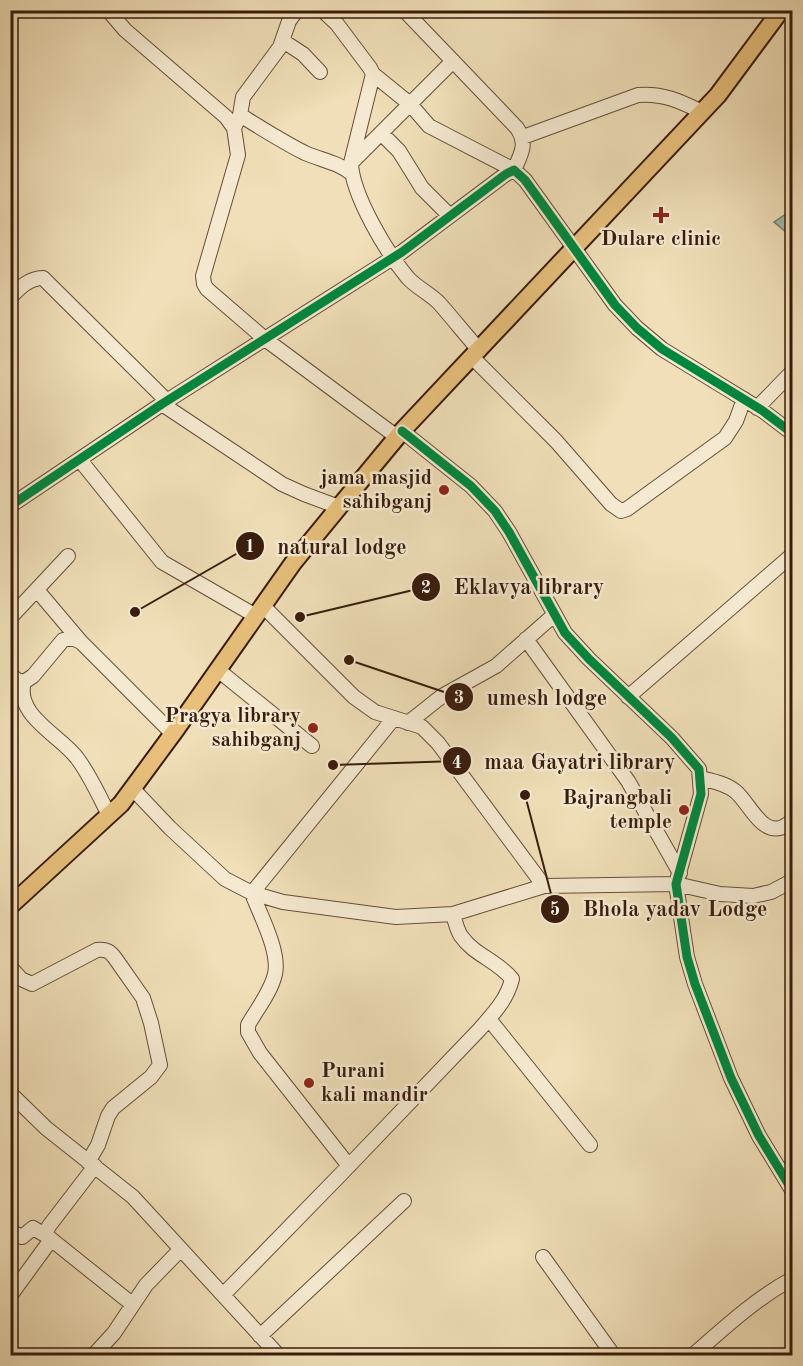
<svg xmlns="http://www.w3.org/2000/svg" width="803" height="1366" viewBox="0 0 803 1366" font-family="'Old Standard TT',serif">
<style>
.water{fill:#9bbdaa;stroke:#737d6b;stroke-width:1.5}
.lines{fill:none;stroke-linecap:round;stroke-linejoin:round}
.minor-casing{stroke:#664d37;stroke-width:16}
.major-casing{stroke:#381c0c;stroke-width:20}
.minor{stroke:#f5ead1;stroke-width:14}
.major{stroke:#e8c07c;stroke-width:16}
.cycleway-casing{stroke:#f5ead1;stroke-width:13}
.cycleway{stroke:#00873e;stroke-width:9}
.poi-dot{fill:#8f2418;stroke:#f5ead1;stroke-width:2}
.labels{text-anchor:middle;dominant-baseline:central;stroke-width:5;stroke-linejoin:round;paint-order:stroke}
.poi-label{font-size:21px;font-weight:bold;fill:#381c0c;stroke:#f5ead1;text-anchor:end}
.leader{fill:none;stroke:#381c0c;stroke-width:2}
.callout-dot{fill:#381c0c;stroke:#f5ead1;stroke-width:2}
.mark-label{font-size:18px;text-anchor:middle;font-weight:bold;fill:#fff}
.callout-label{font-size:22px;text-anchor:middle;font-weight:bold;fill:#381c0c;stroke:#f5ead1;stroke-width:5;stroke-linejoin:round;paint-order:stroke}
</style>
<rect width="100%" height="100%" fill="#f0dfb8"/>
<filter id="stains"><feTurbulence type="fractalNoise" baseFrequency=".00333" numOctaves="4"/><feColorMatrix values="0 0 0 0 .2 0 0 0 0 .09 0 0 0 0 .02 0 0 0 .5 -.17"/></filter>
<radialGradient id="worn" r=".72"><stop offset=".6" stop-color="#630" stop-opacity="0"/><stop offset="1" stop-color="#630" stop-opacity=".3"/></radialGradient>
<path class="water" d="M792 210V237L774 222Z"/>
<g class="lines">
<defs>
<path id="minor" d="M108 10 125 30 226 117 234 128 238 155 203 276 204 284 207 289 265 339 397 437
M322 10 337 24 370 68 373 74 351 163C352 195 387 253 408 278 417 288 431 294 440 304 453 319 466 335 479 350
M283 41 303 54 320 72
M373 74 410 104 429 126 514 170C521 154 528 144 517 128L404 10
M240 115C261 128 283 142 305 153 321 160 338 162 352 174
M234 128 240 115 243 97 280 47 289 21 297 10
M381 133 399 151 422 188 450 216
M523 137 638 95C663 93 680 101 702 112
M351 163 453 61
M10 298C19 288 29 278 43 278L167 401
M472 357 556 441 611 504 621 511 627 509 725 438 736 421 744 399
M162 404 282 484 304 494 339 507
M757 408 792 372
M402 431 471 486 495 511 509 532 565 633 589 659 672 738 699 769 701 794 676 884 687 957 695 984 731 1078 759 1136 792 1190
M80 460 162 562 256 616
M10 506 162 404 402 252 506 174 514 170 525 180 615 305 637 328 662 349 763 411 792 433
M37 590 81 642
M263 606 354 697 375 712 422 727 438 743 544 886
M10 618 68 556
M526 639 628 781 680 873
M218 670 312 746
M10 674 17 680 24 682 33 676 63 640 72 638 81 642 173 734
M24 682C14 715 61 736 77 758 90 775 99 796 109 815
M628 697 792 555
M408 723 442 696 496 666 554 615
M700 778C712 781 725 783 735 791 748 801 760 833 780 828 784 827 789 823 792 821
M133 789 170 828 225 879 252 893 283 902 396 917 453 914 544 886 676 884 720 894 753 896 771 892 792 881
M10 967 21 979 32 984 97 950C106 949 110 951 115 958L143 998 151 1023 160 1065 151 1077 113 1108 108 1116 98 1145 88 1162
M489 1019 590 1145
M10 1093 46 1128 133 1197 279 1356
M95 1166 49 1226 46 1232 47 1236 132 1304
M349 1166 260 1053 248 1032V1025C257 1009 271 992 275 974 280 951 260 915 252 893L394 718
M10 1231 22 1237 33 1228 47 1236
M543 1257 614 1356
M223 1295 341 1174 479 1030C493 1014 507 1000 512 979 498 961 474 955 461 936 457 930 455 921 453 914
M10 1296 50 1241
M260 1336 404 1201
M93 1356 114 1333 146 1285 181 1249
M692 1356C724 1328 755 1299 792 1279"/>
<path id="major" d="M10 906 121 804 177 728 293 563 339 507 402 431 718 95 781 10"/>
</defs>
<use href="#minor" class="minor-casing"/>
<use href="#major" class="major-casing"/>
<use href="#minor" class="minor"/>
<use href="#major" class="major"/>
<defs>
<path id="cycleway" d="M402 431 471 486 495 511 509 532 565 633 589 659 672 738 699 769 701 794 676 884 687 957 695 984 731 1078 759 1136 792 1190
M10 506 162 404 402 252 506 174 514 170 525 180 615 305 637 328 662 349 763 411 792 433"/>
</defs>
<use href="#cycleway" class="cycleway-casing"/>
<use href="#cycleway" class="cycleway"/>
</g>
<g class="poi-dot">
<path d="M658 206h6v6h6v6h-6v6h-6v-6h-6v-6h6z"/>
<circle cx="444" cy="490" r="6"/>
<circle cx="313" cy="728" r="6"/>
<circle cx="684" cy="810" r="6"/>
<circle cx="309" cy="1083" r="6"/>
</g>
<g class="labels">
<g class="poi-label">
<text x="661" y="239" text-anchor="middle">Dulare clinic</text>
<text x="432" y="478">jama masjid<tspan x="432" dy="24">sahibganj</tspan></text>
<text x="301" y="716">Pragya library<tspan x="301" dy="24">sahibganj</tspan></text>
<text x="672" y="798">Bajrangbali<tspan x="672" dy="24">temple</tspan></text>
<text x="321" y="1071" text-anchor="start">Purani<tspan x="321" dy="24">kali mandir</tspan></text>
</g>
</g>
<path class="leader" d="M135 612L250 546M300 617L426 587M349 660L459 697M333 765L457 761M525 795L555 909"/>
<g class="callout-dot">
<circle cx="135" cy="612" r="6"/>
<circle cx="300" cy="617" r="6"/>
<circle cx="349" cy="660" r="6"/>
<circle cx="333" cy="765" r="6"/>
<circle cx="525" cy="795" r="6"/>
<circle cx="250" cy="546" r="15"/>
<circle cx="426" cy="587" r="15"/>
<circle cx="459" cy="697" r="15"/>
<circle cx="457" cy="761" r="15"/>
<circle cx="555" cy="909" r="15"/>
</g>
<g class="mark-label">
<text x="250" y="552">1</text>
<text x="426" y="593">2</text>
<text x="459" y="703">3</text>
<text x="457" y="768">4</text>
<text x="555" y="915">5</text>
</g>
<g class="callout-label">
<text x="342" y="554">natural lodge</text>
<text x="529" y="594">Eklavya library</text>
<text x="547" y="705">umesh lodge</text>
<text x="580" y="769">maa Gayatri library</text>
<text x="675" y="916">Bhola yadav Lodge</text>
</g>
<rect width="803" height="1366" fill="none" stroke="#f0dfb8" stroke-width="36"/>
<rect x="12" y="12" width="779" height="1342" fill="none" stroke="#381c0c" stroke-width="3"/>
<rect x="18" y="18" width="767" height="1330" fill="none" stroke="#381c0c" stroke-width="1.5"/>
<rect width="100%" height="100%" filter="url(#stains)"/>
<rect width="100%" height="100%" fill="url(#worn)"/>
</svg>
